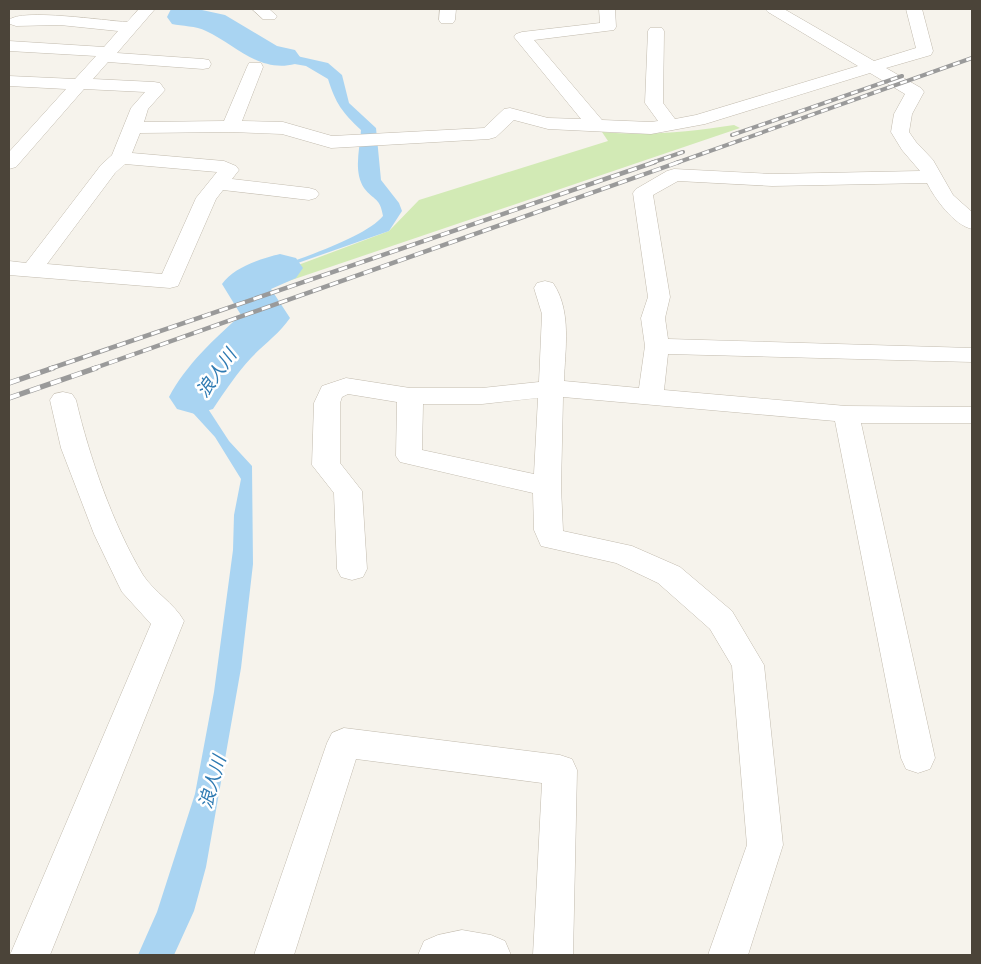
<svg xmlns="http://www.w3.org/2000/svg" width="981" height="964" viewBox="0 0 981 964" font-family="Quicksand,'Noto Sans JP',sans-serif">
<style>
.green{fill:#d2eab5}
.water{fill:#a9d4f2}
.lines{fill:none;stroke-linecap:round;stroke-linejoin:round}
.river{fill:#a9d4f2;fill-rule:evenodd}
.street-casing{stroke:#c2bbae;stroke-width:1}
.street{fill:#fff;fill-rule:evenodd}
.rail-far2-casing{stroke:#9a9a9a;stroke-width:4}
.rail-far1-casing{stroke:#9a9a9a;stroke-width:4.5}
.rail-casing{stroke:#9a9a9a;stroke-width:5.5}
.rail-far2{stroke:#fff;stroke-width:2.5;stroke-dasharray:7;stroke-linecap:butt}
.rail-far1{stroke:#fff;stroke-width:3;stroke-dasharray:9;stroke-linecap:butt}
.rail{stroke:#fff;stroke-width:4;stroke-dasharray:11;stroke-linecap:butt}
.labels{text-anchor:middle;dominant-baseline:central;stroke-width:5;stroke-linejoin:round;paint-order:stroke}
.water-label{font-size:18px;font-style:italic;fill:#2e7ab2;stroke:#fff}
</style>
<rect width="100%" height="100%" fill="#f6f3ec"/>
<path class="green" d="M734 125 740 128 271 287 258 280 389 231 419 200 608 141 602 132C647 136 689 132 734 125Z"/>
<path class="water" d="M179 9H192L189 16 226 26 279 52 328 63 342 75 349 103 376 128 381 180 399 203 402 211 389 231 295 264 255 282 254 290 270 311 224 360 201 398 229 441 252 466 253 564 241 668 206 867 194 911 174 955H138L157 912 195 794 214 692 233 550 234 515 241 479 215 437 193 413 186 395 194 382 252 318 248 302 236 293 238 281C271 268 363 241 383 216 380 197 374 201 364 188 353 171 360 149 361 130 342 112 336 104 328 79L306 66 283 62 227 36 172 19Z"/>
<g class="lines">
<path class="river" d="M171 9H203L202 10 225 15 277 46 295 50 300 57 295 64C259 73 236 45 206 31 196 26 182 26 172 24L167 17Z
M280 254 296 258 303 268 296 278 271 289 290 318C279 334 264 344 251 358 237 373 225 391 213 409L195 414 177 409 169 397C186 365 214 339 241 315L222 284C234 267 260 259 280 254Z"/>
<defs>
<path id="street" d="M139 9H155L117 53 203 59 209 60 211 64 209 68 203 69 108 62 93 79 154 82 160 83 165 90 148 109 144 122 224 121 247 67 249 63H261L263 67 242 121 283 122 332 136 484 128 504 109 510 108 548 118 581 119 514 37 516 34 522 32 600 23 599 9H615L616 27 614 30 534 40 602 120 651 122 658 121 645 103 648 31 650 28H662L664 31 663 103 675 119 696 115 858 66 768 12 765 9H784L874 61 916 48 906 9H922L933 51 931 55 886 68 921 88 924 92 912 114 909 132 916 142 933 160 953 195 972 212V229C954 225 935 199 927 183L772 186 678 181 653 195 670 297 665 318 668 339 972 348V362L668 354 664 390 846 406 972 407V423H861L935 758 930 769 918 773 906 769 901 758 835 421 563 397 561 487 563 531 632 546 680 567 732 611 764 665 783 845 748 955H708L747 845 732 666 710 629 658 583 616 563 541 546 534 530 533 493 400 462 396 456 397 402 348 394 342 397 340 403V463L362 491 367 569 363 577 352 580 341 577 337 569 334 493 312 465 314 403 322 386 346 378 410 388H482L539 382 542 314 534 288 537 283 545 281 553 283C572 311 565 349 564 381L639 388 645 346 641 318 648 297 633 193 636 189 667 171 674 169 772 174 920 171 902 150 891 132 894 114 905 94 870 73 705 124 651 134 548 129 514 120 496 137 489 139 331 148 282 134 231 132 140 133 132 153 224 161 236 166 239 170 232 179 309 188 316 190 319 194 316 198 309 200 223 190 216 199 178 286 170 288 9 275V261L26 263 101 165 112 155 131 108 145 92 84 89 16 167 9 169V152L66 89 9 86V76L75 79 96 56 9 51V41L104 47 118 31 60 25 16 26 10 24 9 20C21 8 106 21 127 22ZM125 164 217 172 196 198 162 274 47 264 115 173ZM538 398 534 474 422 450 423 404H482Z
M252 9H269L277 16 275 19H263Z
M440 9H456L455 20 453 23H441L439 20Z
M63 392 72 394 76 400C89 456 113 525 143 575 154 592 174 603 184 621L50 955H10L151 624 122 592 118 584 94 534 61 448 50 400 54 394Z
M344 728 560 755 572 759 577 770 573 955H533L542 783 356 759 294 955H254L327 743 332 733Z
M462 930 491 935 505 941 511 955H418L424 941 438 935Z"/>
</defs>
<use href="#street" class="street-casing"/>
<use href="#street" class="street"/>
<defs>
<path id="rail-far2" d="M732 135 902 76
M651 163 683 152
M676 163 972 58"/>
<path id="rail-far1" d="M49 369 655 162
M92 369 679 162"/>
<path id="rail" d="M9 383 53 368
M9 398 96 368"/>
</defs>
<use href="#rail-far2" class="rail-far2-casing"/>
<use href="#rail-far1" class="rail-far1-casing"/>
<use href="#rail" class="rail-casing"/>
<use href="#rail-far2" class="rail-far2"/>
<use href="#rail-far1" class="rail-far1"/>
<use href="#rail" class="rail"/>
</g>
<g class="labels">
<g class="water-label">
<text transform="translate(216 373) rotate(-54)">浪人川</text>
<text transform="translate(212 782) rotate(-74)">浪人川</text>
</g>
</g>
<rect width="981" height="964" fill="none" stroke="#4b4439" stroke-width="20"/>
</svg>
